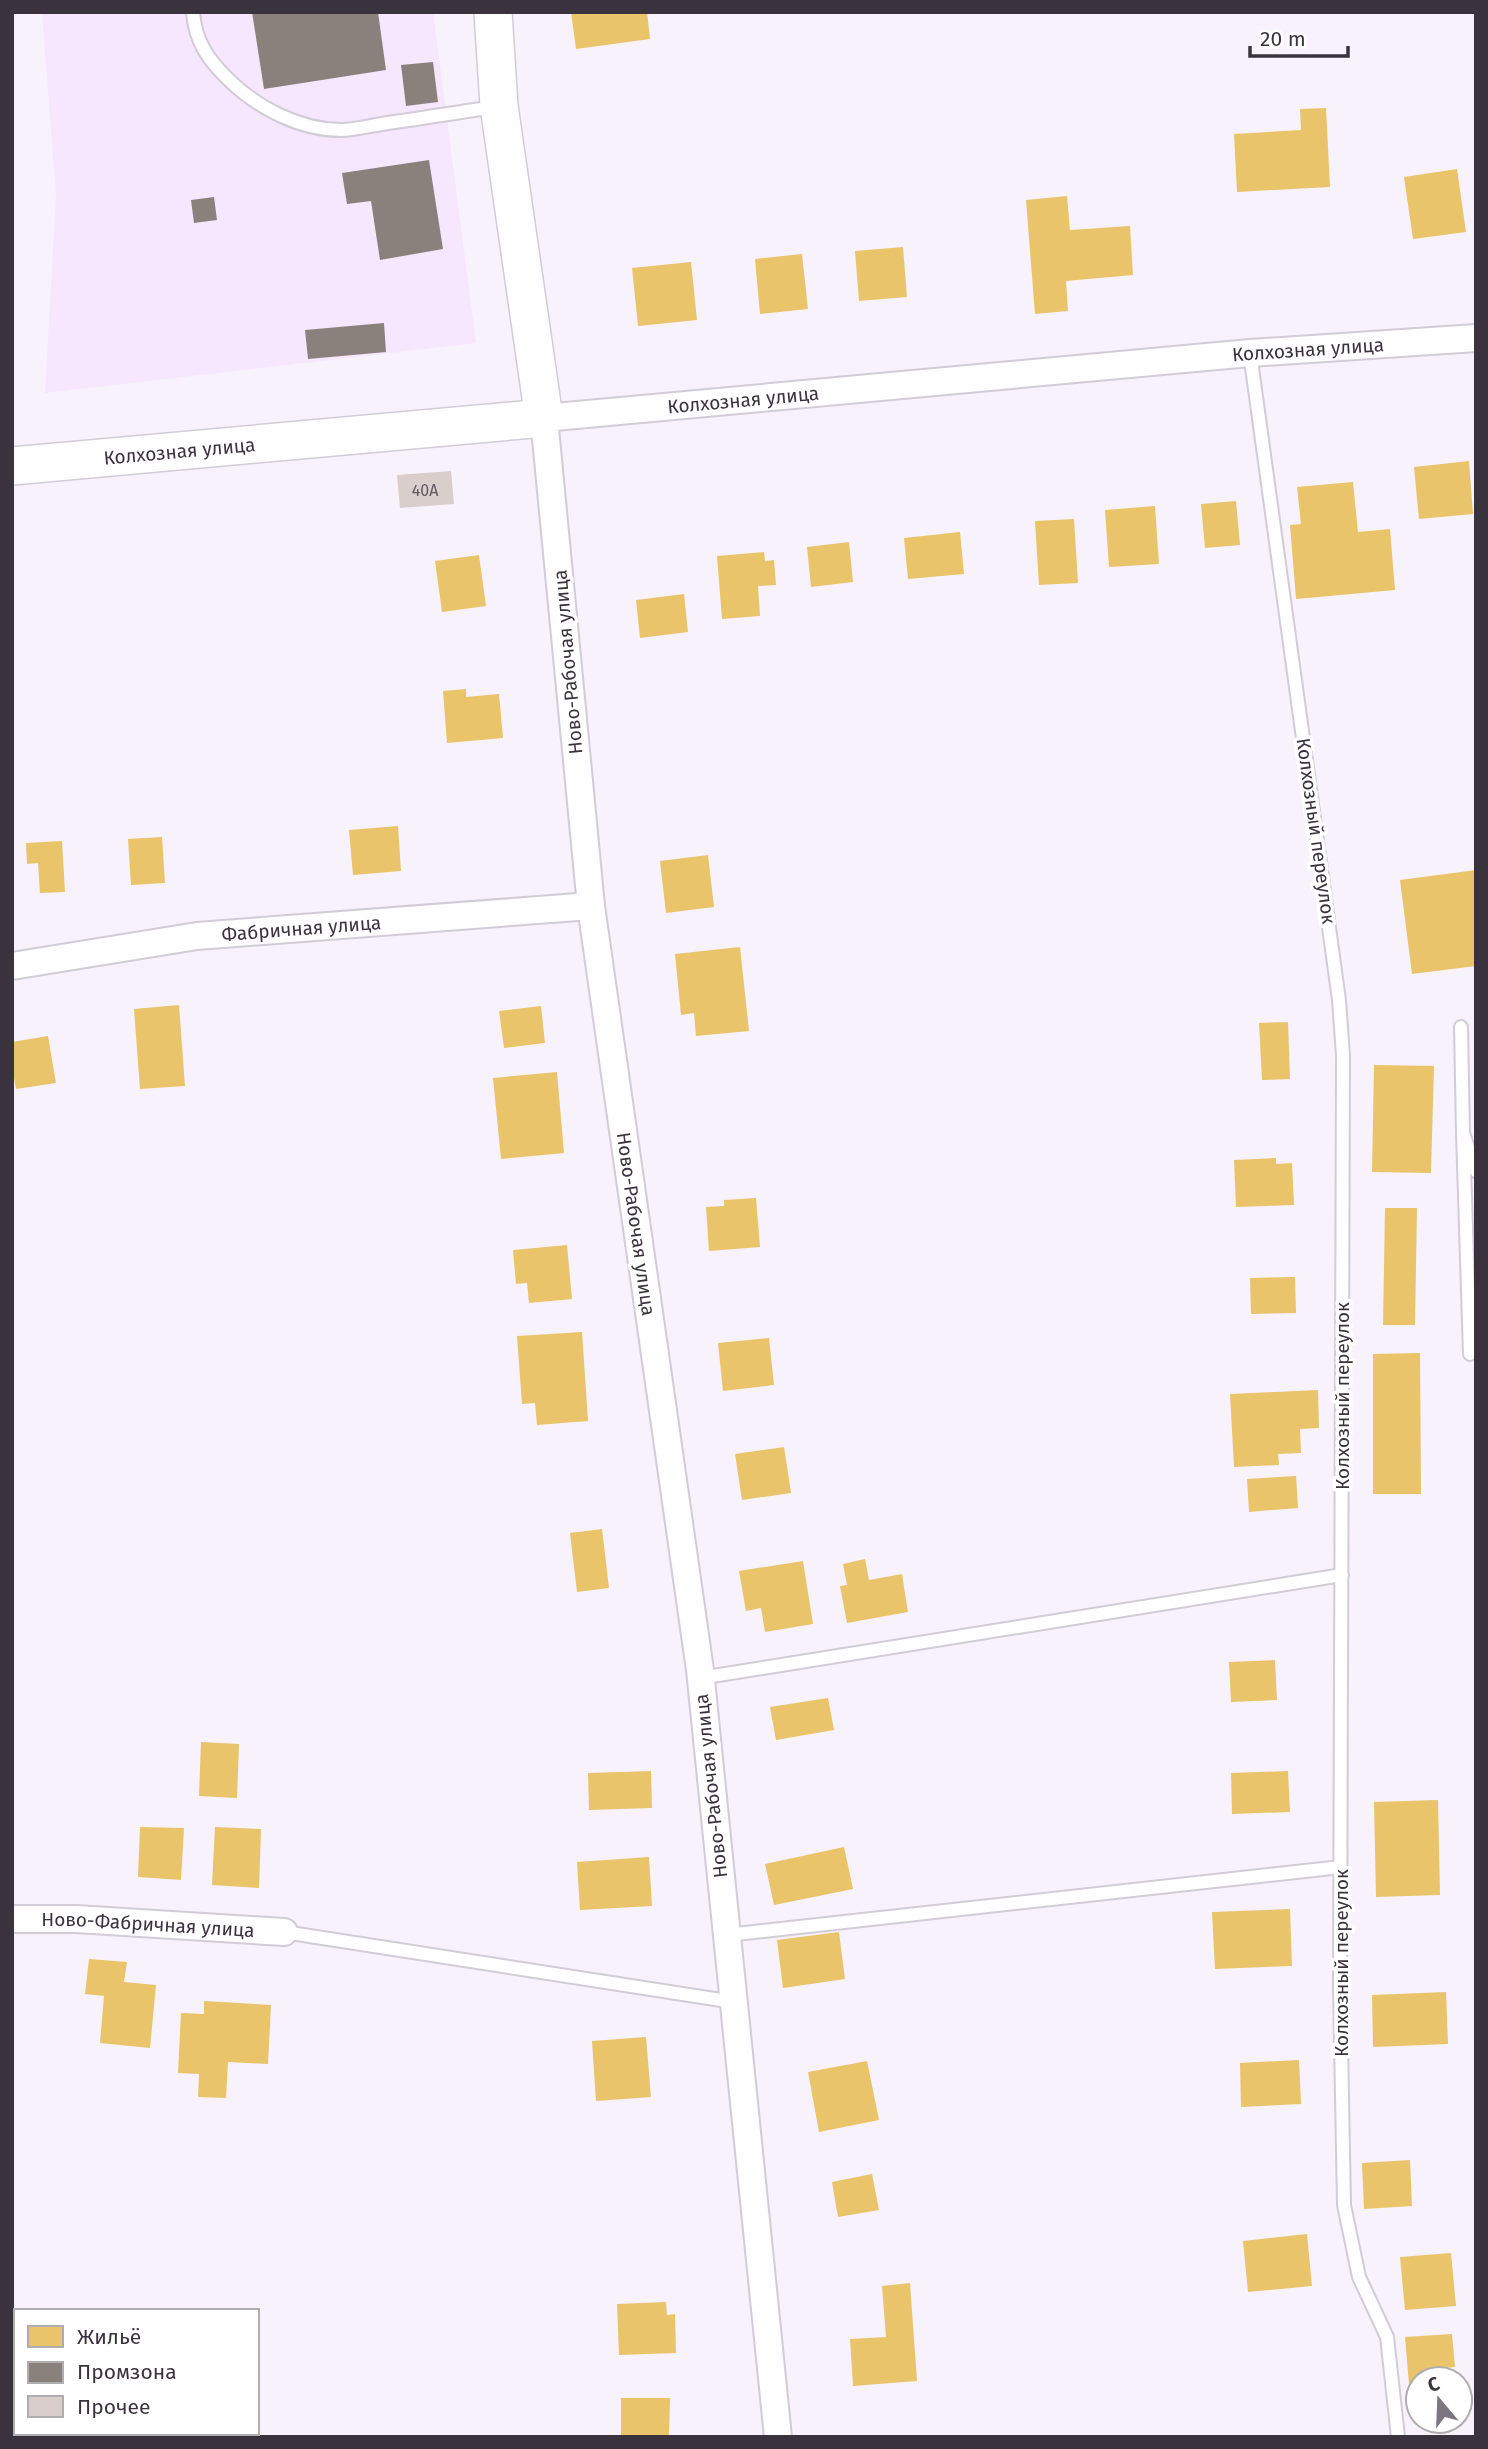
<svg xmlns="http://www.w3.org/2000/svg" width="1488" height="2449" viewBox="0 0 1488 2449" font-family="'Fira Sans',sans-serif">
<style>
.built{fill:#f6e6fe}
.homes{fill:#e9c46a}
.industry{fill:#8a817c}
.building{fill:#dacecc}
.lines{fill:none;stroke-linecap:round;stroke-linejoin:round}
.lane-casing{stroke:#d2ccd6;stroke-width:16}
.street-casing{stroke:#d2ccd6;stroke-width:30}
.secondary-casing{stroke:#d2ccd6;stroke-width:40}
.lane{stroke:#fefdff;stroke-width:12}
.street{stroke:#fefdff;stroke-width:26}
.secondary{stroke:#fefdff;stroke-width:37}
.labels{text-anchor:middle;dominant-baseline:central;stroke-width:7;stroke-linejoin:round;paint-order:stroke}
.number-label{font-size:16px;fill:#625a61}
.street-label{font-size:19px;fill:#3a333d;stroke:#fff}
</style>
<rect width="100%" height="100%" fill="#f8f2fc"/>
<path class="built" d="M42 12H433L476 343 45 393 56 195Z"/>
<path class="homes" d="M571 12H647L650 39 576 49Z
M1326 108 1330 187 1237 192 1234 134 1301 130 1300 109Z
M1457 169 1466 232 1413 239 1404 177Z
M1067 196 1070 230 1130 226 1133 275 1066 281 1068 311 1035 314 1026 200Z
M903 247 907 297 859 301 855 251Z
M802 254 808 309 760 314 755 259Z
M691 262 697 320 638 326 632 268Z
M1469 461 1473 514 1419 519 1414 467Z
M1353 482 1358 532 1390 529 1395 590 1296 599 1290 525 1301 524 1297 487Z
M1236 501 1240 545 1205 548 1201 504Z
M1155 506 1159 564 1109 567 1105 510Z
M1074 519 1078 583 1039 585 1035 521Z
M960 532 964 574 908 579 904 538Z
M849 542 853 582 811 587 807 547Z
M764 552 765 561 774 560 776 585 758 586 760 616 722 619 717 556Z
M479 555 486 606 442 612 435 561Z
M684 594 688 632 640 638 636 600Z
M466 689V697L499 694 503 738 447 743 443 691Z
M398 826 401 871 353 875 349 830Z
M162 837 165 883 131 885 128 839Z
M62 841 65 892 40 893 38 863 27 864 26 843Z
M708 855 714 907 666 913 660 861Z
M1476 870V966L1412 974 1400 880Z
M740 947 749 1031 696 1036 694 1013 681 1015 675 954Z
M179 1005 185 1086 140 1089 134 1009Z
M541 1006 545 1043 504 1048 499 1011Z
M1288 1022 1290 1079 1262 1080 1259 1023Z
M48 1036 56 1083 16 1089 12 1067V1042Z
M1374 1065 1434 1066 1431 1173 1372 1172Z
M557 1072 564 1153 501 1159 493 1078Z
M1276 1158V1164L1292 1163 1294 1205 1236 1207 1234 1160Z
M756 1198 760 1247 709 1251 706 1207 724 1206V1200Z
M1385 1208H1417L1415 1325H1383Z
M567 1245 572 1299 529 1303 527 1283 516 1284 513 1250Z
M1295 1277 1296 1313 1251 1314 1250 1278Z
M582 1332 588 1421 537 1425 535 1403 522 1404 517 1336Z
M769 1338 774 1385 723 1391 718 1343Z
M1420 1353 1421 1494H1373V1354Z
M1318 1390 1319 1428 1300 1429 1301 1453 1278 1454 1279 1465 1234 1467 1230 1394Z
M784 1447 791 1493 742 1500 735 1454Z
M1296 1476 1298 1508 1249 1512 1247 1479Z
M602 1529 609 1588 577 1592 570 1533Z
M865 1559 869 1580 902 1574 908 1612 847 1623 840 1586 847 1585 843 1564Z
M803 1561 813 1624 765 1632 761 1608 746 1611 739 1571Z
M1275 1660 1277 1700 1231 1702 1229 1662Z
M828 1698 834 1730 776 1740 770 1707Z
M201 1742 239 1744 237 1798 199 1796Z
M651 1771 652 1808 589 1810 588 1773Z
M1288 1771 1290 1812 1232 1814 1231 1773Z
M1438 1800 1440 1895 1376 1897 1374 1802Z
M140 1827 184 1828 181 1880 138 1877Z
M215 1827 261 1829 259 1888 212 1885Z
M844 1847 853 1889 774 1905 765 1864Z
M649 1857 652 1906 580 1910 577 1862Z
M1290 1909 1292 1966 1215 1969 1212 1912Z
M839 1932 845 1979 783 1988 777 1940Z
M89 1959 127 1962 124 1982 156 1985 150 2048 100 2043 104 1996 85 1994Z
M1446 1992 1448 2044 1373 2047 1372 1995Z
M204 2001 271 2005 268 2064 228 2062 226 2098 198 2097 199 2074 178 2073 181 2013 204 2014Z
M646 2037 651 2097 596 2101 592 2041Z
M1299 2060 1301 2104 1241 2107 1240 2063Z
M867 2061 879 2120 819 2132 808 2072Z
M1410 2160 1412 2206 1364 2209 1362 2163Z
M872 2174 879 2210 838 2217 832 2182Z
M1307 2234 1312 2286 1248 2292 1243 2241Z
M1451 2253 1456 2306 1405 2310 1400 2257Z
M910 2283 917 2381 853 2386 850 2339 886 2337 882 2286Z
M666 2302 667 2315 675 2314 676 2353 619 2355 617 2304Z
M1452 2334 1455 2367 1445 2368V2379H1418V2407L1411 2408 1405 2337Z
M621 2398H670L669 2437H621Z"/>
<path class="industry" d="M252 12H378L386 70 264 89Z
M433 62 438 102 406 106 401 65Z
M429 160 443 249 380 260 371 201 347 204 342 173Z
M214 197 217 220 194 223 191 200Z
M384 323 386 352 308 359 305 330Z"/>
<path class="building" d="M451 471 454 504 400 508 397 475Z"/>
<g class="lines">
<defs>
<path id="lane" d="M193 12C195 42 209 61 230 81 258 108 300 130 341 130 356 130 373 125 388 123 424 118 459 112 495 107
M1250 353 1339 1000 1343 1055 1340 1987 1344 2205 1359 2277 1387 2337 1398 2437
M1461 1027 1463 1133 1476 1171
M1463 1133 1470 1354
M700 1678 1342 1575
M284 1932 734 2002
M727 1935 1341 1867"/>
<g id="street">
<path id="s1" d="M12 966 197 936 591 906"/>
<path id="s2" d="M12 1919H76L284 1932"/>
<path id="s3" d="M778 2437 700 1670 591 906 544 418 1250 353 1476 338"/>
</g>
<g id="secondary">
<path id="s4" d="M12 466 544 418 499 106 493 12"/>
</g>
</defs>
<use href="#lane" class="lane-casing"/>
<use href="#street" class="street-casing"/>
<use href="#secondary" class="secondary-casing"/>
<use href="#lane" class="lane"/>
<use href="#street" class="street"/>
<use href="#secondary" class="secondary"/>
</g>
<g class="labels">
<g class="number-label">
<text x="425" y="490">40А</text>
</g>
<g class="street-label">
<text stroke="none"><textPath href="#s3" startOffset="2800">Колхозная улица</textPath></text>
<text stroke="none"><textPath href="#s3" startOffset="2233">Колхозная улица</textPath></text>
<text stroke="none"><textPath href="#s4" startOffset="168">Колхозная улица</textPath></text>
<text transform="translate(568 662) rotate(-95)">Ново-Рабочая улица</text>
<text transform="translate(1316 831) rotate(82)">Колхозный переулок</text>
<text stroke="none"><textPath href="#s1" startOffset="292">Фабричная улица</textPath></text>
<text transform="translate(636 1224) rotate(82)">Ново-Рабочая улица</text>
<text transform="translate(1342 1396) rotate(-90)">Колхозный переулок</text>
<text transform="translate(711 1786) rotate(-96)">Ново-Рабочая улица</text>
<text stroke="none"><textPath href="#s2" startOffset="136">Ново-Фабричная улица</textPath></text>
<text transform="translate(1341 1963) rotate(-90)">Колхозный переулок</text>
</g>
</g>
<rect width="1488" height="2449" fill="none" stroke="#3a333d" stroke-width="28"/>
<rect x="14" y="2309" width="245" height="126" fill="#ffffff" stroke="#b0adb1" stroke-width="2"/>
<rect x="28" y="2326" width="35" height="21" fill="#e9c46a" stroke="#b0adb1" stroke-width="2"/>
<text x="77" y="2344" font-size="21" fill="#3a333d">Жильё</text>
<rect x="28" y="2362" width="35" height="21" fill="#8a817c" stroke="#b0adb1" stroke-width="2"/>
<text x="77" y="2379" font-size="21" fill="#3a333d">Промзона</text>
<rect x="28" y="2396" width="35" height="21" fill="#dacecc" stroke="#b0adb1" stroke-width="2"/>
<text x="77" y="2414" font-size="21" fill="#3a333d">Прочее</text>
<g transform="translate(1439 2400) rotate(341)"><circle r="33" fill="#ffffff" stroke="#b0adb1" stroke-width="2"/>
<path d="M0-5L12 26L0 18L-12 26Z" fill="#7c7680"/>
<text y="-10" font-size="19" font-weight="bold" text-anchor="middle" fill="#3a333d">С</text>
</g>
<path d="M1250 46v10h98v-10" fill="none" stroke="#3a333d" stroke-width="3.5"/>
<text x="1260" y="46" font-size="21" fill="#3a333d" stroke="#ffffff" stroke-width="5" paint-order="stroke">20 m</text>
</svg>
